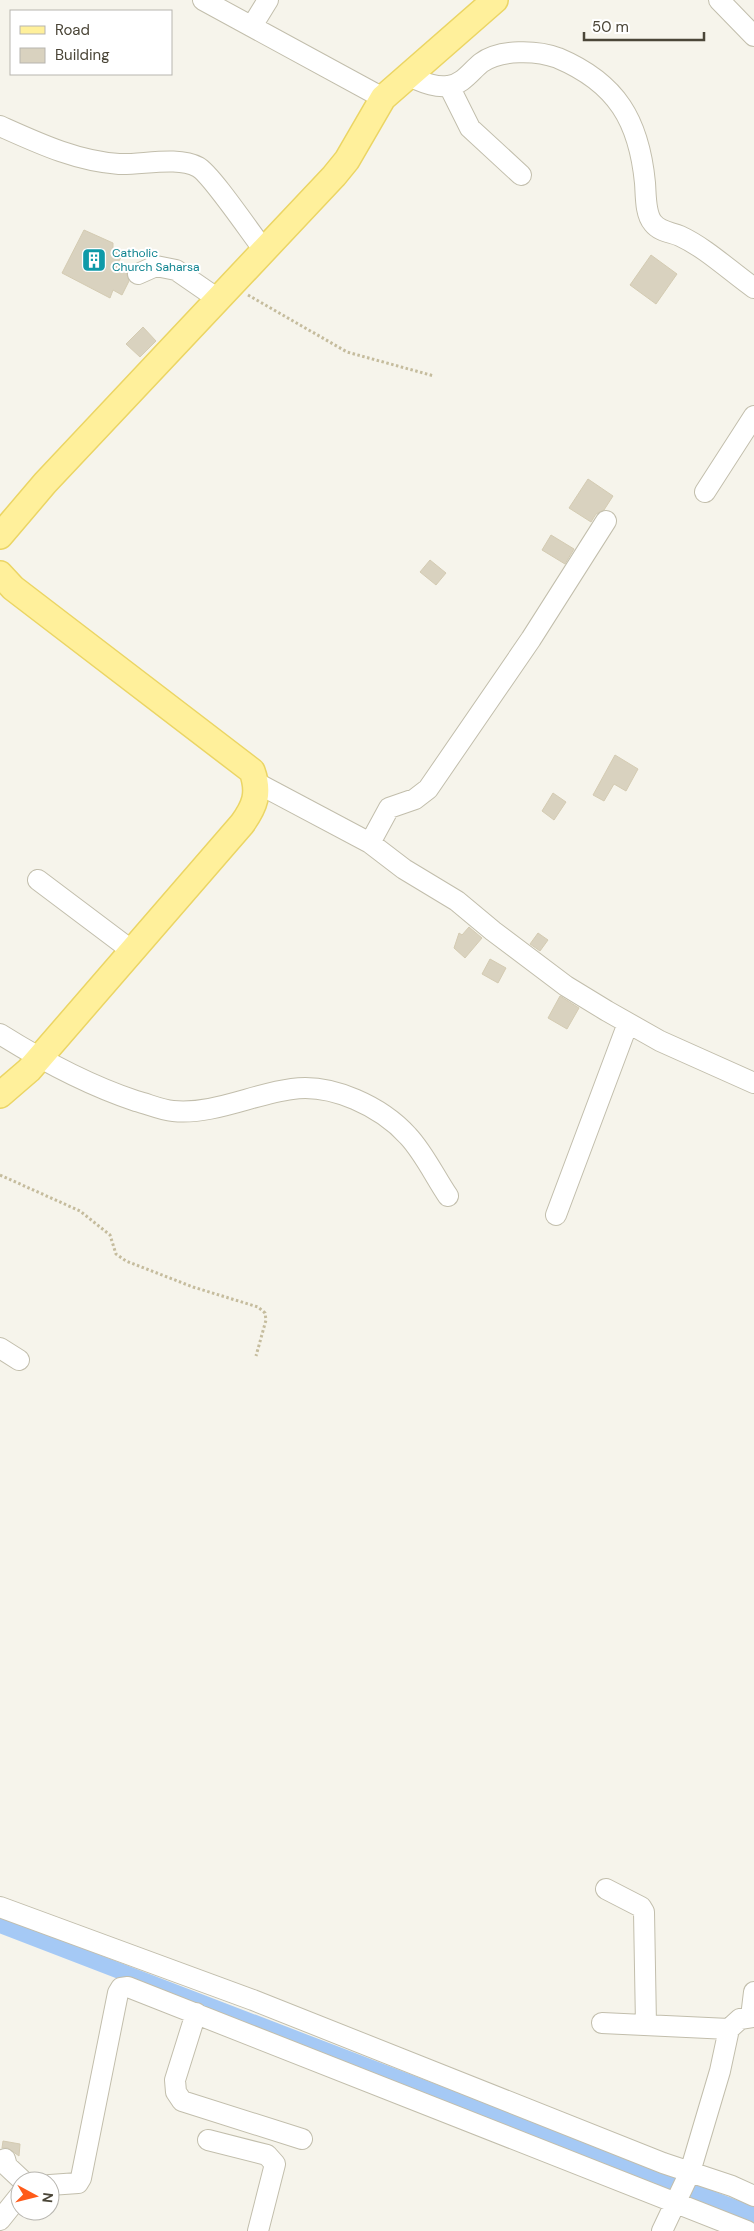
<svg xmlns="http://www.w3.org/2000/svg" width="754" height="2231" viewBox="0 0 754 2231" font-family="'DM Sans',sans-serif">
<style>
.lines{fill:none;stroke-linecap:round;stroke-linejoin:round}
.canal{stroke:#a5c9f5;stroke-width:16}
.building{fill:#d9d2bf;stroke:#d4cbb2}
.minor-casing{stroke:#c2beac;stroke-width:22}
.major-casing{stroke:#ebd564;stroke-width:28}
.path{stroke:#c5bc9d;stroke-width:3;stroke-dasharray:2.5 2.5;stroke-linecap:butt}
.minor{stroke:#fff;stroke-width:20}
.major{stroke:#fff09b;stroke-width:25}
.labels{text-anchor:middle;dominant-baseline:central;stroke-width:4;stroke-linejoin:round;paint-order:stroke}
.culture-label{font-size:12px;fill:#0d838f;stroke:#fff;text-anchor:start}
</style>
<rect width="100%" height="100%" fill="#f6f4eb"/>
<g class="lines">
<path class="canal" d="M0 1925 754 2215"/>
</g>
<path class="building" d="M84 230 113 243V249L123 254 116 266 126 272 129 281 122 295 113 290 110 298 62 273Z
M651 255 677 274 656 304 630 285Z
M143 327 156 341 140 357 126 344Z
M588 479 613 496 604 510 596 514 591 522 569 508Z
M551 535 574 549 565 564 542 550Z
M430 560 446 573 436 585 420 572Z
M615 755 638 769 626 791 614 784 604 801 593 795Z
M553 793 566 802 554 820 542 811Z
M469 927 482 938 465 958 454 948 459 933 462 935Z
M538 933 548 940 540 951 530 944Z
M490 959 506 968 498 983 482 974Z
M560 996 579 1008 567 1029 548 1018Z
M3 2141 20 2144 19 2156 8 2148H2Z"/>
<g class="lines">
<defs>
<path id="minor" d="M203 0 383 98
M719 0 754 36
M252 26 268 0
M408 76C421 81 434 88 448 86 462 85 471 71 481 63 500 49 537 50 558 58 617 83 639 121 645 183 646 195 645 214 653 223 660 232 671 232 680 236 706 248 730 271 754 288
M449 86 470 128 521 175
M0 126C38 143 76 161 119 164 142 165 178 156 198 167 211 174 252 235 264 250
M138 274 156 266 176 270 218 299
M705 492 754 416
M257 783 370 843 404 869 457 901 493 931 566 986 607 1011 660 1041 754 1083
M370 843 389 808 415 799 428 789 531 639 606 521
M38 880 131 950
M0 1034C43 1061 88 1085 136 1101 148 1104 161 1110 173 1111 213 1115 253 1094 292 1089 332 1083 382 1107 408 1136 424 1153 435 1177 448 1196
M556 1215 628 1023
M0 1348 19 1360
M606 1889 641 1907 644 1912 646 2025
M0 1907 253 2000 663 2163 732 2186 754 2196
M196 2013 175 2080 176 2092 182 2101 302 2139
M751 2017 754 1992
M602 2023 729 2029
M208 2140 267 2155 275 2164 258 2231
M5 2159 7 2166 23 2181
M50 2185 78 2183 81 2178 118 1993 121 1988 128 1987 747 2231
M0 2220 20 2195
M662 2231 690 2172 720 2071 729 2029 740 2019 754 2017"/>
<path id="major" d="M0 536 45 483 334 176 347 160 383 98 495 0
M0 574 13 588 252 771C260 793 255 806 242 824L29 1070 0 1095"/>
</defs>
<use href="#minor" class="minor-casing"/>
<use href="#major" class="major-casing"/>
<path class="path" d="M248 295 347 352 434 376
M0 1175 80 1211 110 1235 116 1254 126 1261 193 1287 258 1307 265 1313 266 1320 256 1356"/>
<use href="#minor" class="minor"/>
<use href="#major" class="major"/>
</g>
<defs>
<symbol id="building-square" viewBox="-11 -11 22 22"><rect x="-9" y="-9" width="18" height="18" rx="4" fill="#0f9aa8" stroke="#fff"/><path d="M-4-6H4V6H1V3H-1V6H-4ZM-2.5-4.3h1.7v1.8h-1.7ZM.8-4.3h1.7v1.8H.8ZM-2.5-1h1.7V.8h-1.7ZM.8-1h1.7V.8H.8Z" fill="#fff"/></symbol>
</defs>
<g fill-rule="evenodd">
<use href="#building-square" x="80" y="246" width="28" height="28"/>
</g>
<g class="labels">
<g class="culture-label">
<text x="112" y="253">Catholic<tspan x="112" dy="14">Church Saharsa</tspan></text>
</g>
</g>
<rect x="10" y="10" width="162" height="65" fill="#ffffff" stroke="#b7b5af"/>
<rect x="20" y="26" width="25" height="8" fill="#fff09b" stroke="#b7b5af"/>
<text x="55" y="35" font-size="15" fill="#4b4638">Road</text>
<rect x="20" y="48" width="25" height="15" fill="#d9d2bf" stroke="#b7b5af"/>
<text x="55" y="60" font-size="15" fill="#4b4638">Building</text>
<g transform="translate(35 2196) rotate(97)"><circle r="24" fill="#ffffff" stroke="#b7b5af"/>
<path d="M0-4L9 19L0 12L-9 19Z" fill="#ff5b19"/>
<text y="-8" font-size="14" font-weight="bold" text-anchor="middle" fill="#4b4638">N</text>
</g>
<path d="M584 32v8h120v-8" fill="none" stroke="#4b4638" stroke-width="2.5"/>
<text x="592" y="32" font-size="15" fill="#4b4638" stroke="#ffffff" stroke-width="4" paint-order="stroke">50 m</text>
</svg>
